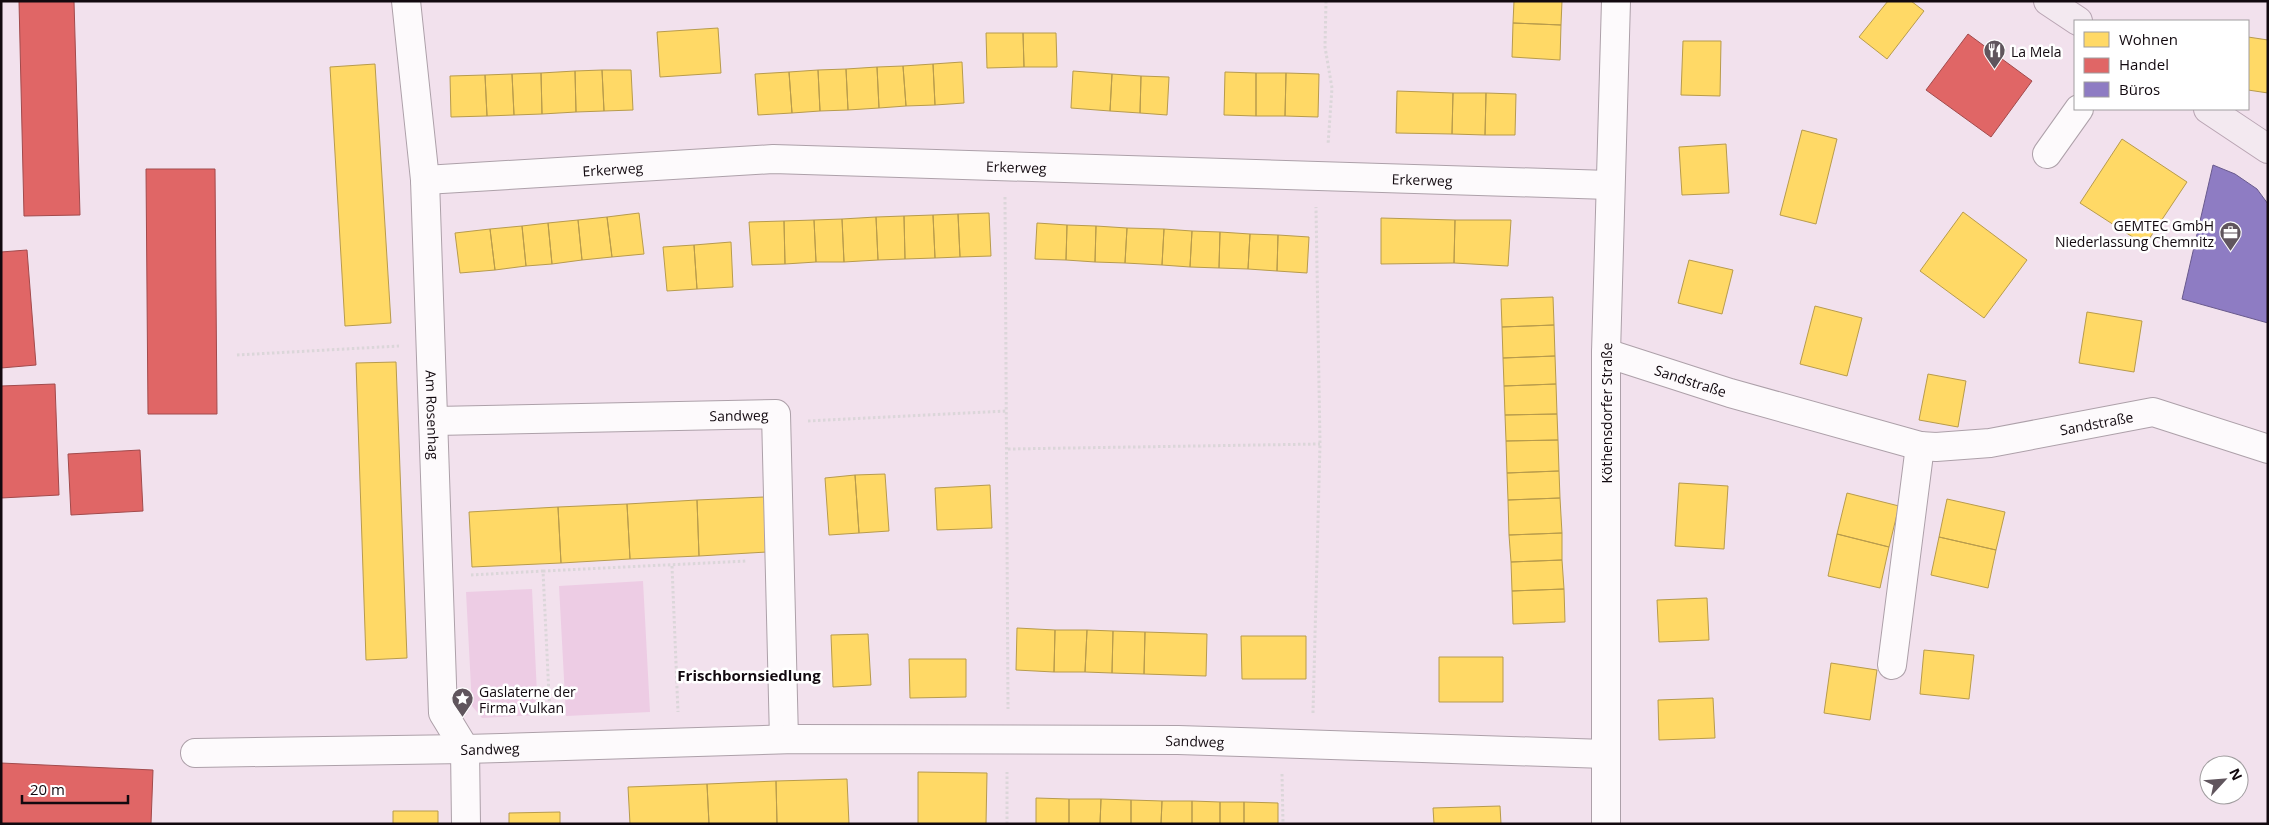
<svg xmlns="http://www.w3.org/2000/svg" width="2269" height="825" viewBox="0 0 2269 825" font-family="'Open Sans',sans-serif">
<style>
.green{fill:#edcce4}
.homes{fill:#ffd966;stroke:#b89b4c}
.shops{fill:#e06666;stroke:#a24a4c}
.offices{fill:#8e7cc3;stroke:#695a8d}
.lines{fill:none;stroke-linecap:round;stroke-linejoin:round}
.minor-casing{stroke:#ada0a9;stroke-width:30}
.major-casing{stroke:#b8a4b3;stroke-width:30}
.path{stroke:#dbd6d9;stroke-width:3;stroke-dasharray:2.5 2.5;stroke-linecap:butt}
.minor{stroke:#fdfafc;stroke-width:28}
.major{stroke:#f3e9f0;stroke-width:28}
.labels{text-anchor:middle;dominant-baseline:central;stroke-width:5;stroke-linejoin:round;paint-order:stroke}
.poi-label{font-size:14px;fill:#12090f;stroke:#fff;text-anchor:start}
.street-label{font-size:14px;fill:#12090f;stroke:#fff}
.neighbourhood-label{font-size:15px;font-weight:bold;fill:#12090f;stroke:#fff}
</style>
<rect width="100%" height="100%" fill="#f2e1ed"/>
<path class="green" d="M643 581 650 712 566 716 559 586Z
M532 589 538 715 482 718 472 706 466 592Z"/>
<path class="homes" d="M1514 1H1562L1561 25 1513 23Z
M1888 1H1911L1924 11 1887 59 1859 37Z
M1513 23 1561 25 1560 60 1512 57Z
M718 28 721 73 660 77 657 32Z
M986 33H1023L1024 67 987 68Z
M1023 33H1056L1057 67H1024Z
M2248 37 2268 40V93L2248 90Z
M1683 41H1721L1720 96 1681 95Z
M962 62 964 103 935 105 933 64Z
M375 64 391 323 345 326 330 67Z
M933 64 935 105 906 106 903 66Z
M903 66 906 106 879 108 877 67Z
M877 67 879 108 848 110 846 69Z
M846 69 848 110 820 111 818 70Z
M602 70H631L633 110 604 111Z
M602 70 604 111 576 112 575 71Z
M818 70 820 111 792 113 789 72Z
M575 71 576 112 542 114 541 73Z
M1073 71 1112 74 1110 111 1071 108Z
M789 72 792 113 758 115 755 74Z
M1225 72 1256 73V116L1224 115Z
M541 73 542 114 514 115 512 74Z
M1256 73H1286L1285 116H1256Z
M1286 73 1319 74 1318 117 1285 116Z
M512 74 514 115 487 116 485 75Z
M1112 74 1141 76 1140 113 1110 111Z
M485 75 487 116 451 117 450 76Z
M1141 76 1169 77 1167 115 1140 113Z
M1397 91 1453 93 1452 134 1396 133Z
M1453 93H1486L1485 135 1452 134Z
M1486 93 1516 94 1515 135H1485Z
M1802 130 1837 139 1816 224 1780 215Z
M2122 139 2187 182 2145 245 2080 203Z
M1726 144 1729 193 1682 195 1679 147Z
M1963 212 2027 260 1984 318 1920 271Z
M639 213 644 254 612 257 607 217Z
M989 213 991 256 960 257 958 214Z
M958 214 960 257 935 258 933 215Z
M933 215 935 258 905 259 904 216Z
M904 216 905 259 878 260 876 217Z
M607 217 612 257 582 260 578 220Z
M876 217 878 260 844 262 842 219Z
M1381 218 1455 220 1454 263 1381 264Z
M842 219 844 262H816L814 220Z
M578 220 582 260 552 264 548 223Z
M814 220 816 262 785 264 784 221Z
M1455 220H1511L1508 266 1454 263Z
M784 221 785 264 752 265 749 222Z
M548 223 552 264 526 266 522 226Z
M1037 223 1067 225 1066 260 1035 259Z
M1067 225 1096 226 1095 262 1066 260Z
M522 226 526 266 495 270 490 229Z
M1096 226 1127 228 1125 263 1095 262Z
M1127 228 1164 229 1162 265 1125 263Z
M490 229 495 270 460 273 455 233Z
M1164 229 1192 231 1190 267 1162 265Z
M1192 231 1220 232 1219 268 1190 267Z
M1220 232 1250 234 1248 269 1219 268Z
M1250 234 1278 235 1277 271 1248 269Z
M1278 235 1309 237 1307 273 1277 271Z
M731 242 733 287 697 289 694 245Z
M694 245 697 289 667 291 663 247Z
M1689 260 1733 270 1722 314 1678 303Z
M1553 297 1554 325 1502 327 1501 299Z
M1815 306 1862 318 1847 376 1800 364Z
M2087 312 2142 321 2134 372 2079 363Z
M1554 325 1555 356 1503 358 1502 327Z
M1555 356 1556 384 1504 386 1503 358Z
M396 362 407 658 366 660 356 363Z
M1928 374 1966 381 1958 427 1919 420Z
M1556 384 1557 414 1505 415 1504 386Z
M1557 414 1558 440 1506 441 1505 415Z
M1558 440 1559 471 1507 473 1506 441Z
M1559 471 1560 498 1508 500 1507 473Z
M885 474 889 531 859 533 855 475Z
M855 475 859 533 829 535 825 478Z
M1679 483 1728 486 1724 549 1675 546Z
M990 485 992 528 937 530 935 488Z
M1847 493 1899 506 1889 547 1837 534Z
M764 497 767 552 699 556 697 500Z
M1560 498 1562 533 1509 535 1508 500Z
M1947 499 2005 512 1996 550 1939 537Z
M697 500 699 556 630 559 627 504Z
M627 504 630 559 561 563 558 507Z
M558 507 561 563 472 567 469 512Z
M1562 533V560L1511 562 1509 535Z
M1837 534 1889 547 1880 588 1828 576Z
M1939 537 1996 550 1988 588 1931 575Z
M1562 560 1564 589 1512 591 1511 562Z
M1564 589 1565 622 1513 624 1512 591Z
M1707 598 1709 640 1659 642 1657 600Z
M1017 628 1055 630 1054 672 1016 670Z
M1055 630H1087L1085 672H1054Z
M1087 630 1113 631 1112 673 1085 672Z
M1113 631 1145 632 1144 674 1112 673Z
M1145 632 1207 634 1206 676 1144 674Z
M868 634 871 685 833 687 831 635Z
M1241 636H1306V679H1242Z
M1924 650 1974 655 1969 699 1920 694Z
M1439 657H1503V702H1439Z
M909 659H966V697L910 698Z
M1831 663 1877 670 1870 720 1824 713Z
M1713 698 1715 738 1659 740 1658 700Z
M918 772 987 773 986 824H918Z
M847 779 849 824H777L776 781Z
M776 781 777 824H709L707 784Z
M707 784 709 824H630L628 787Z
M1036 798 1069 799V824H1036Z
M1069 799H1101L1100 824H1069Z
M1101 799 1131 800V824H1100Z
M1131 800 1162 801 1161 824H1131Z
M1162 801H1192V824H1161Z
M1192 801 1220 802V824H1192Z
M1220 802H1244V824H1220Z
M1244 802 1278 803V824H1244Z
M1500 806 1501 824H1434L1433 808Z
M393 811H438V824H393Z
M560 812V824H509V813Z"/>
<path class="shops" d="M19 1H74L80 215 24 216Z
M1968 34 2032 81 1991 137 1926 90Z
M146 169H215L217 414H148Z
M27 250 36 365 1 368V252Z
M55 384 59 495 1 498V386Z
M140 450 143 511 71 515 68 454Z
M1 763 153 770 151 824H1Z"/>
<path class="offices" d="M2213 165 2235 174 2257 189 2268 204V323L2182 299Z"/>
<g class="lines">
<defs>
<g id="minor">
<path id="s1" d="M406 1 425 180 443 713 465 749 466 824"/>
<path d="M2047 154 2079 109"/>
<path id="s2" d="M425 180 773 159 1609 185"/>
<path id="s3" d="M1606 353 1730 393 1920 446 1936 447 1990 443 2153 412 2268 449"/>
<path id="s4" d="M435 421 776 414 784 739"/>
<path d="M1892 665 1920 446"/>
<path id="s5" d="M195 753 465 749 795 739 1178 740 1605 754"/>
<path id="s6" d="M1606 824V353L1616 1"/>
</g>
<path id="major" d="M2048 1 2078 21
M2208 109 2268 149"/>
</defs>
<use href="#minor" class="minor-casing"/>
<use href="#major" class="major-casing"/>
<path class="path" d="M1326 1 1325 47 1332 88 1328 145
M1005 197 1008 709
M237 355 399 346
M808 421 1007 411
M1008 449 1320 444
M672 566 678 712
M543 571 747 561
M471 575 543 571 550 716
M1313 713 1320 444 1316 207
M1282 774 1283 824
M1007 824V772"/>
<use href="#minor" class="minor"/>
<use href="#major" class="major"/>
</g>
<defs>
<symbol id="restaurant-pin" viewBox="-11 -11 22 30"><path d="M0 17L-7.5 6A9.5 9.5 0 1 1 7.5 6Z" fill="#60555d" stroke="#fff"/><path d="M-5-6h1v4h1v-4h1v4h1v-4h1v5L-1.5 .5V6h-2V.5L-5-1ZM5-6V6H3V1.5H1.5Q1.5-4 5-6Z" fill="#fff"/></symbol>
<symbol id="office-pin" viewBox="-11 -11 22 30"><path d="M0 17L-7.5 6A9.5 9.5 0 1 1 7.5 6Z" fill="#60555d" stroke="#fff"/><path d="M-6-3h4V-5.5h4V-3h4V5H-6ZM-1-4.5V-3h2v-1.5ZM-6 0V1H6V0Z" fill="#fff"/></symbol>
<symbol id="sight-pin" viewBox="-11 -11 22 30"><path d="M0 17L-7.5 6A9.5 9.5 0 1 1 7.5 6Z" fill="#60555d" stroke="#fff"/><path d="M0-6L1.8-2.2L6-1.7L2.9 1.2L3.7 5.4L0 3.3L-3.7 5.4L-2.9 1.2L-6-1.7L-1.8-2.2Z" fill="#fff"/></symbol>
</defs>
<g fill-rule="evenodd">
<use href="#restaurant-pin" x="1982" y="38" width="25" height="34"/>
<use href="#office-pin" x="2218" y="220" width="25" height="34"/>
<use href="#sight-pin" x="450" y="686" width="25" height="34"/>
</g>
<g class="labels">
<g class="poi-label">
<text x="2011" y="51">La Mela</text>
<text x="2214" y="225" text-anchor="end">GEMTEC GmbH<tspan x="2214" dy="16">Niederlassung Chemnitz</tspan></text>
<text x="479" y="691">Gaslaterne der<tspan x="479" dy="16">Firma Vulkan</tspan></text>
</g>
<g class="street-label">
<text stroke="none"><textPath href="#s2" startOffset="592">Erkerweg</textPath></text>
<text stroke="none"><textPath href="#s2" startOffset="188">Erkerweg</textPath></text>
<text stroke="none"><textPath href="#s2" startOffset="998">Erkerweg</textPath></text>
<text stroke="none"><textPath href="#s3" startOffset="89">Sandstraße</textPath></text>
<text stroke="none"><textPath href="#s6" startOffset="411">Köthensdorfer Straße</textPath></text>
<text stroke="none"><textPath href="#s1" startOffset="415">Am Rosenhag</textPath></text>
<text stroke="none"><textPath href="#s4" startOffset="304">Sandweg</textPath></text>
<text stroke="none"><textPath href="#s3" startOffset="506">Sandstraße</textPath></text>
<text stroke="none"><textPath href="#s5" startOffset="1000">Sandweg</textPath></text>
<text stroke="none"><textPath href="#s5" startOffset="295">Sandweg</textPath></text>
</g>
<g class="neighbourhood-label">
<text x="749" y="675">Frischbornsiedlung</text>
</g>
</g>
<rect width="2269" height="825" fill="none" stroke="#12090f" stroke-width="5"/>
<rect x="2074" y="20" width="175" height="90" fill="#ffffff" stroke="#a09d9f"/>
<rect x="2084" y="32" width="25" height="15" fill="#ffd966" stroke="#a09d9f"/>
<text x="2119" y="45" font-size="15" fill="#12090f">Wohnen</text>
<rect x="2084" y="58" width="25" height="15" fill="#e06666" stroke="#a09d9f"/>
<text x="2119" y="70" font-size="15" fill="#12090f">Handel</text>
<rect x="2084" y="82" width="25" height="15" fill="#8e7cc3" stroke="#a09d9f"/>
<text x="2119" y="95" font-size="15" fill="#12090f">Büros</text>
<g transform="translate(2224 780) rotate(64)"><circle r="24" fill="#ffffff" stroke="#a09d9f"/>
<path d="M0-4L9 19L0 12L-9 19Z" fill="#60555d"/>
<text y="-8" font-size="14" font-weight="bold" text-anchor="middle" fill="#12090f">N</text>
</g>
<path d="M22 795v8h106v-8" fill="none" stroke="#12090f" stroke-width="2.5"/>
<text x="30" y="795" font-size="15" fill="#12090f" stroke="#ffffff" stroke-width="4" paint-order="stroke">20 m</text>
</svg>
